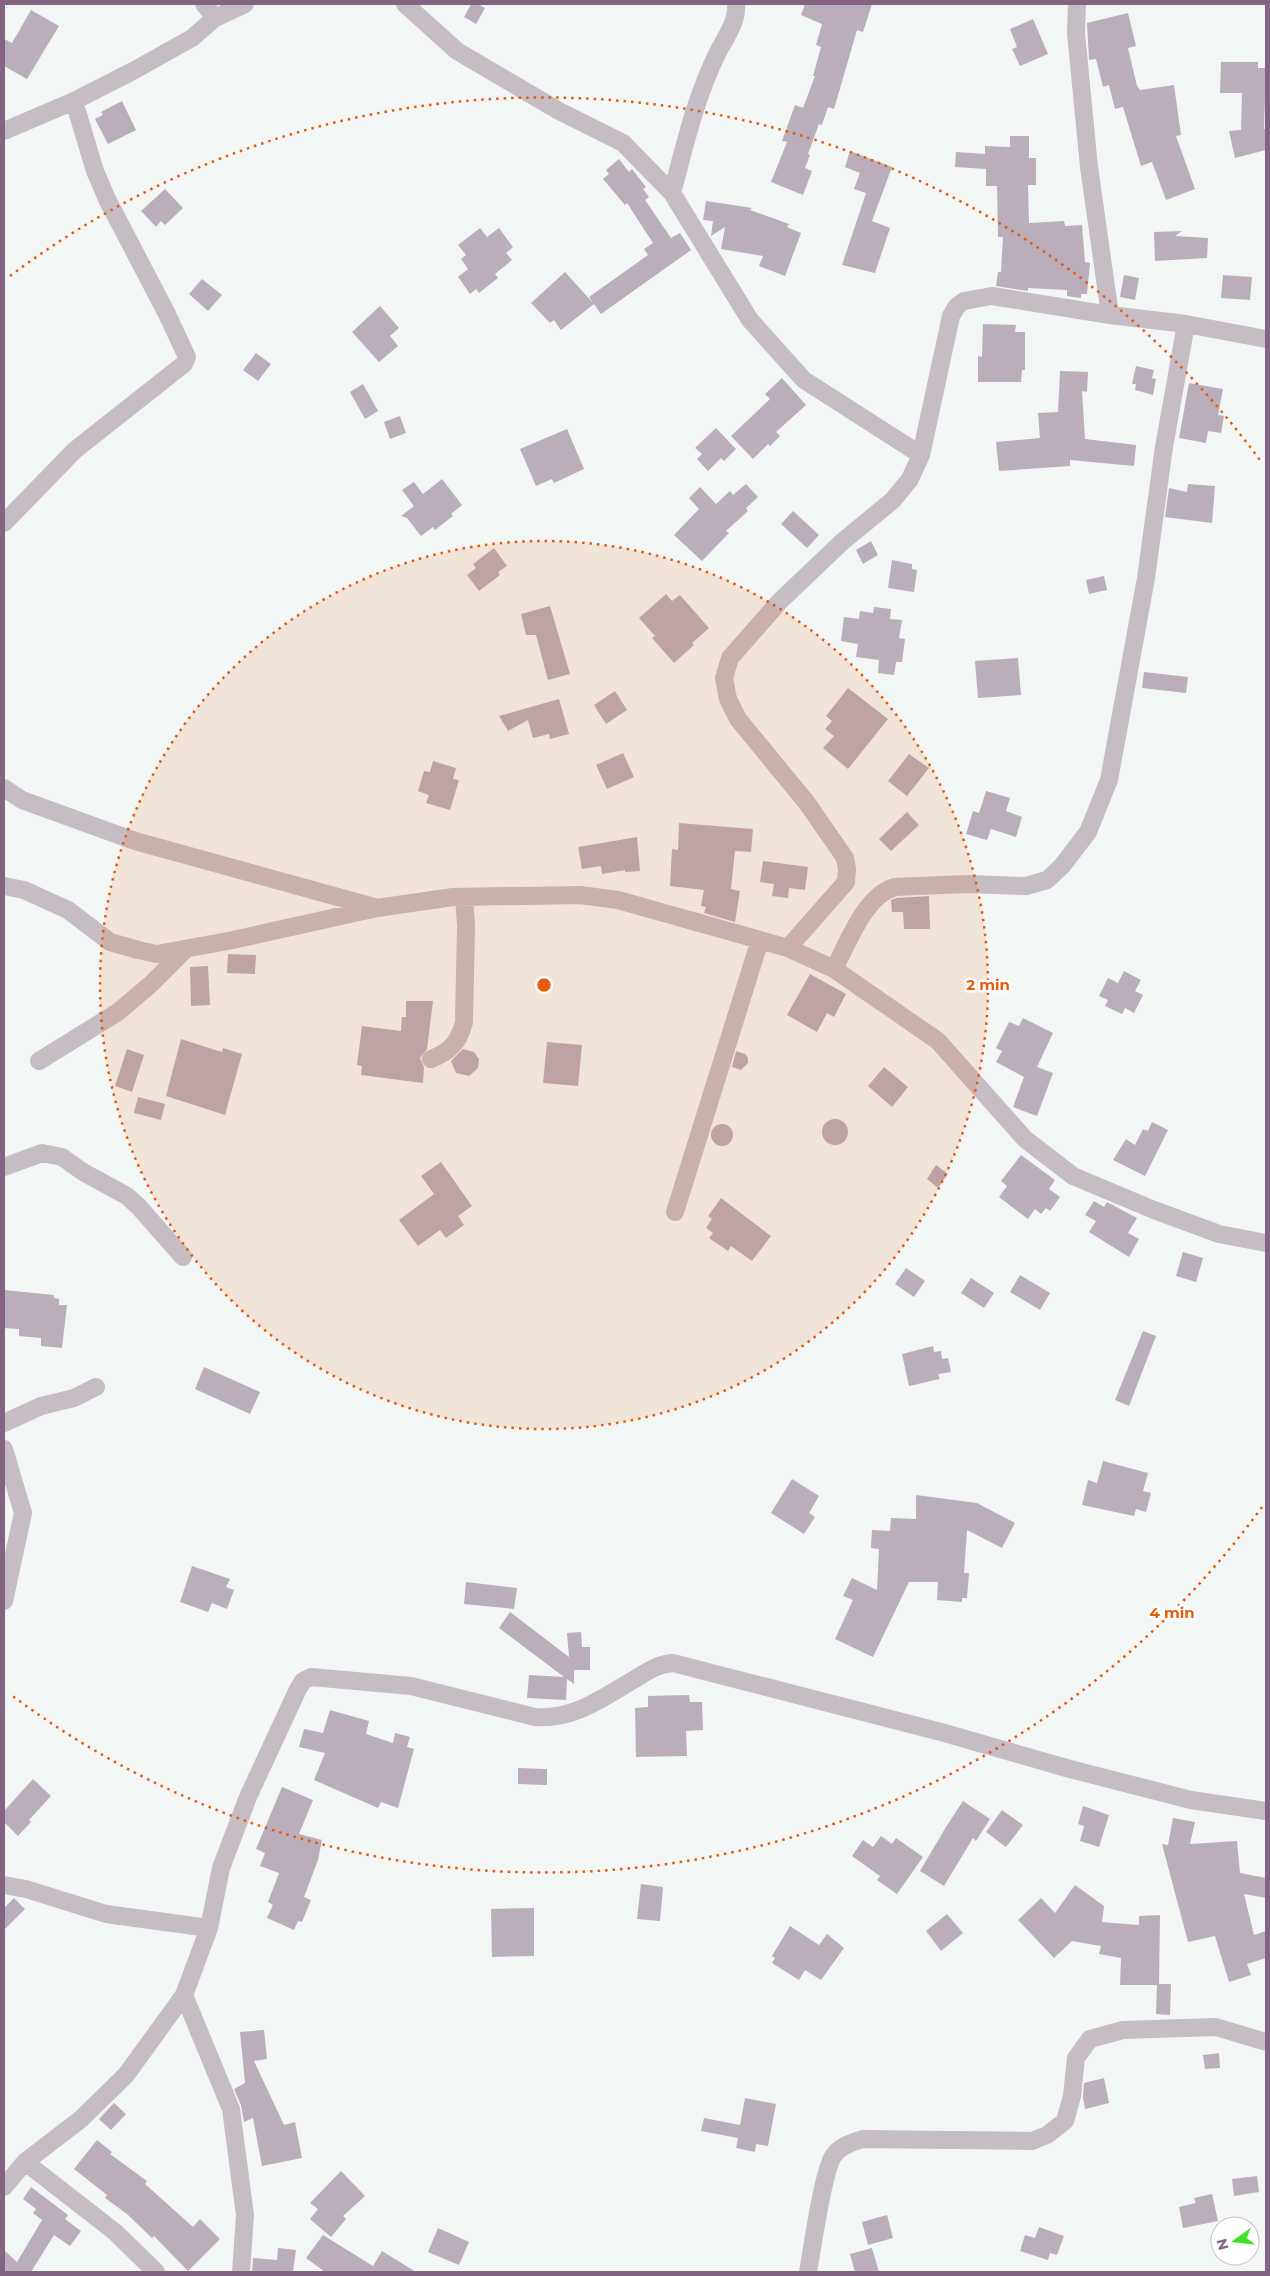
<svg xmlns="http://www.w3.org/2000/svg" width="1270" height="2276" viewBox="0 0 1270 2276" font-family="Montserrat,sans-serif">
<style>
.building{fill:#baaeba}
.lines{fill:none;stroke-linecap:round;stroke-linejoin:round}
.minor{stroke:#c5bcc4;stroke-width:18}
.ring{fill:none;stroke:#e8590c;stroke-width:2.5;stroke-dasharray:2.5 5}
.centre{fill:#e8590c;stroke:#fff;stroke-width:2.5}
.ring-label{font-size:15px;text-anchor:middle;font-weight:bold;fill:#e8590c;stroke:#fff;stroke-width:5;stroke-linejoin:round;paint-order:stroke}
</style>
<rect width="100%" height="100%" fill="#f2f6f4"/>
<path class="building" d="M471 4H478L485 8 476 24 464 17Z
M805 4H872L863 32 857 30 834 109 828 107 822 125 819 124 808 154 810 155 805 168 812 171 803 195 771 182 787 142 782 141 795 105 803 108 815 76H813L821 47 816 45 822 24 801 15Z
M31 10 59 26 27 79 4 66V39L12 43Z
M1128 13 1136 46 1128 48 1137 86 1140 90 1174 85 1181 135 1176 136 1195 189 1166 200 1152 162 1141 166 1123 107 1115 109 1109 85 1103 87 1096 59 1089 60 1087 23Z
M1033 19 1048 54 1020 66 1012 49 1017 47 1010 29Z
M1221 62H1258V68H1266L1264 129H1266V150L1235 158 1229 131 1241 130 1242 93H1220Z
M122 101 136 130 108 144 95 119 103 115 101 112Z
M1010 136H1029V158H1036V185H1028L1029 223 1064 221 1065 226 1082 225 1085 262 1090 263 1087 294H1081V298L1067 296V290L1028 288V291L996 286 998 272H1001L1003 237H998L997 186H986V169L955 167 956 152 985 154V146L1010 147Z
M850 151 892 167 872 221 890 228 875 273 842 265 866 193 854 189 860 173 845 167Z
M619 159 629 172 632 169 646 187 643 189 649 197 645 200 671 238 680 233 691 250 601 314 589 297 648 255 644 249 653 243 627 203 625 205 603 179 609 174 606 170Z
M165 189 183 208 165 225 161 221 156 227 141 211Z
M706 201 752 208 750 210 789 224 787 227 801 233 785 276 759 266 763 256 721 249 725 227 711 236 713 221 703 220Z
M480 228 487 237 499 228 513 247 506 253 512 260 495 274 498 278 479 293 476 289 470 294 458 277 468 269 461 259 466 255 458 245Z
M1182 231 1175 236 1208 238 1207 258 1155 261 1154 232Z
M565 272 594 304 561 330 554 320 550 323 531 303Z
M1124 275 1139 278 1135 300 1120 297Z
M1223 275 1252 277 1250 300 1221 298Z
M202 279 222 295 208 311 189 294Z
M380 306 399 328 390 336 398 346 379 362 352 332Z
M983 324 1016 325 1015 332H1025V370H1022L1021 382H978V356L982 357Z
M256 353 271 364 258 381 243 370Z
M1136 366 1154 370 1152 378 1156 379 1153 395 1135 390 1136 384H1132Z
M1060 371 1088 372 1087 392 1082 391 1085 439 1136 445 1134 466 1070 460V466L999 471 996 442 1040 438 1038 413 1058 412Z
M782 378 806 405 776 432 780 436 770 446 768 444 753 459 731 436 770 399 765 394Z
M1189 383 1223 389 1218 415 1224 416 1221 433 1208 431 1206 443 1179 438Z
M363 384 378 411 365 419 350 392Z
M400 416 406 433 390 439 384 422Z
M716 428 736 449 724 461 721 458 708 471 697 459 702 454 695 448Z
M567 429 584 469 554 483 552 479 536 486 520 449Z
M442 479 462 505 451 514 453 516 435 530 433 527 421 536 407 518 401 516 414 506 402 490 414 482 423 494Z
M746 484 758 497 746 508 748 511 726 531 729 533 702 561 674 535 699 509 689 498 700 487 716 504 730 491 733 495Z
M1188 484 1215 486 1212 523 1165 517 1169 488 1187 492Z
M793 511 819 535 807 548 781 524Z
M871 541 878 555 863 564 856 550Z
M494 548 507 566 498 572 500 575 479 591 467 575 476 568 473 564Z
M892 560 912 564V569L917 570 914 592 888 588Z
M1104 576 1107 590 1089 594 1086 580Z
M666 594 672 601 680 595 709 628 692 643 694 645 674 663 652 638 655 636 639 618Z
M550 606 570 674 548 680 536 635H526L521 614Z
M874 607 891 609 890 619 902 620 899 638 905 639 902 662H896L894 675 878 673 879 660 856 657 858 644 841 641 844 617 859 619 860 611 873 613Z
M1018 658 1021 695 978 698 975 661Z
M1144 672 1188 677 1186 693 1142 688Z
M848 688 888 719 848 769 823 748 834 736 825 729 832 721 826 716Z
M615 691 627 710 606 724 594 705Z
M559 699 569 734 550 739 549 734 533 738 528 720 508 731 499 716Z
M623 753 634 777 607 789 596 765Z
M909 754 929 768 907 796 888 781Z
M433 761 456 768 453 779 459 780 450 810 426 803 429 795 418 791 424 771 430 772Z
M986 791 1010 798 1006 811 1022 817 1016 837 991 829 987 840 966 834 973 811 979 813Z
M907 812 919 825 891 851 879 839Z
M679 823 753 829 751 852 735 851 731 889 740 891 735 922 704 913 706 907 701 906 704 890 670 886 672 849 678 850Z
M637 837 640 871 625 872V870L602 874 601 866 582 869 578 847Z
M763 861 808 867 805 890 789 888 788 898 772 896 774 884 760 882Z
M929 896 930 929H904L903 912H892L891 900 897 898Z
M228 954 256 955 255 974 227 973Z
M208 966 210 1005 191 1006 190 967Z
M1124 971 1141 980 1135 991 1143 995 1134 1013 1125 1008 1122 1014 1105 1006 1108 1000 1099 996 1108 978 1118 983Z
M810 974 846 994 834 1017 827 1013 817 1032 787 1015Z
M406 1001H433L427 1049 420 1058 424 1067 423 1083 361 1075 362 1066 357 1065 362 1026 401 1031 402 1017H406Z
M1023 1018 1053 1033 1037 1067 1053 1073 1037 1116 1013 1107 1024 1077 996 1062 1002 1051 996 1048 1009 1022 1019 1026Z
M181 1039 222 1052 223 1048 242 1054 225 1115 166 1096Z
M547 1042 582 1045 578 1086 543 1083Z
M127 1049 144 1055 132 1092 115 1086Z
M463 1049 474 1052 479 1059 478 1068 469 1076 456 1073 451 1061Z
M736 1051 745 1054 748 1058V1063L741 1070 732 1067Z
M884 1067 908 1087 892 1107 868 1086Z
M138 1097 165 1104 161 1120 134 1113Z
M822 1132a13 13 0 1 1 26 0a13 13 0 1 1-26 0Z
M1152 1122 1168 1130 1145 1176 1113 1160 1126 1139 1135 1145 1143 1129 1148 1131Z
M711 1135a11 11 0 1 1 22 0a11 11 0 1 1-22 0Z
M1021 1155 1055 1180 1049 1189 1060 1197 1050 1211 1046 1208 1041 1214 1035 1209 1028 1219 999 1197 1007 1186 1001 1181Z
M441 1162 472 1206 458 1216 464 1225 446 1238 440 1230 418 1246 399 1220 434 1194 421 1176Z
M936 1165 948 1174 938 1188 927 1179Z
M721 1198 771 1236 752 1261 731 1246 728 1251 709 1238 713 1233 706 1228 712 1219 708 1216Z
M1094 1201 1104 1207 1107 1202 1137 1218 1128 1233 1139 1239 1129 1257 1089 1232 1096 1221 1085 1215Z
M1183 1252 1203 1258 1196 1282 1176 1276Z
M906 1268 925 1281 914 1297 895 1284Z
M1020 1275 1050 1293 1040 1310 1010 1292Z
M971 1278 994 1293 984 1308 961 1293Z
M4 1290 54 1295V1298L59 1299V1305H67L62 1348 41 1346V1338L19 1336V1329L4 1328Z
M1143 1331 1156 1336 1129 1406 1115 1400Z
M933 1346 934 1352 941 1351 942 1359 948 1358 951 1372 938 1374 940 1379 909 1386 902 1354Z
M204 1367 260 1392 250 1414 195 1389Z
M1103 1461 1148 1473 1143 1491 1151 1493 1146 1512 1136 1509 1134 1516 1082 1505 1088 1480 1097 1483Z
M792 1479 819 1496 809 1513 815 1517 804 1534 771 1513Z
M916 1495 977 1503 1015 1523 1002 1548 967 1530 964 1573H969L967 1598H962V1602L937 1600 938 1582H909L873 1657 835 1639 853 1600 843 1596 852 1578 877 1590 879 1549 871 1548 872 1530 890 1531 891 1518 916 1519Z
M192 1566 230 1579 226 1587 234 1590 227 1609 212 1603 208 1612 180 1602Z
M466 1582 517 1588 514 1609 464 1604Z
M510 1612 569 1657 567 1633 581 1632 582 1647H590V1670H574V1684L567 1679 566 1700 527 1698 529 1675 564 1677 499 1628Z
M689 1695 690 1702H702L703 1730 686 1731 687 1756 636 1757 635 1708 648 1707V1696Z
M330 1710 369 1721 366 1734 393 1743 395 1733 410 1737 407 1747 414 1749 398 1808 381 1802 378 1808 314 1780 325 1753 299 1747 304 1729 323 1733Z
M518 1768 547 1769V1785L518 1784Z
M33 1779 51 1796 29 1820 31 1822 18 1836 4 1822V1811Z
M282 1787 313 1800 299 1834 322 1840 318 1860 304 1897 311 1900 302 1922 298 1921 294 1930 267 1918 273 1905 268 1902 279 1873 260 1866 265 1853 256 1849Z
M963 1801 990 1819 976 1841 973 1838 944 1886 920 1871 946 1827Z
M1083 1806 1109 1815 1099 1847 1080 1841 1084 1826 1078 1824Z
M1002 1810 1023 1825 1006 1847 986 1832Z
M1173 1818 1195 1822 1190 1844 1237 1841 1240 1873 1266 1878V1898L1244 1894 1254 1935 1266 1931V1958L1247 1964 1251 1975 1229 1982 1215 1936 1188 1942 1162 1844 1168 1845Z
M881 1836 892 1844 896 1838 923 1857 897 1894 877 1880 880 1876 852 1856 863 1840 873 1847Z
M641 1884 663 1887 660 1921 637 1919Z
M1075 1885 1104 1906 1102 1922 1139 1925V1916L1160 1915 1159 1984H1171L1170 2015 1156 2014 1157 1985H1120L1121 1958 1099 1954 1101 1946 1072 1941 1054 1958 1018 1920 1041 1898 1055 1913Z
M14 1898 25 1909 4 1930V1908Z
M534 1908V1956L492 1957 491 1909Z
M947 1914 963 1933 941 1951 926 1931Z
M790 1926 819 1945 827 1934 844 1948 821 1980 805 1970 799 1980 772 1963 775 1958 772 1956Z
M264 2030 267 2059 254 2061 284 2125 295 2122 302 2158 262 2166 253 2118 244 2122 241 2105 234 2089 245 2083 240 2032Z
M1219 2053 1220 2068 1205 2069 1203 2055Z
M1104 2078 1109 2103 1085 2109 1083 2097 1084 2083Z
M745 2098 776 2104 768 2146 756 2144 755 2152 736 2148 738 2138 701 2131 704 2118 740 2125Z
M114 2103 126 2114 111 2130 99 2119Z
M97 2140 112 2152 110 2154 147 2181 145 2184 193 2227 200 2219 220 2239 188 2271 154 2236 152 2238 127 2214 105 2198 107 2195 74 2169Z
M341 2171 365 2196 343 2216 346 2219 331 2237 310 2219 318 2209 310 2203Z
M1257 2176 1259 2192 1234 2196 1232 2179Z
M31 2187 68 2215 65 2219 81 2231 70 2246 54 2235 31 2272H4V2250L17 2262 42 2220 33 2213 36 2209 23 2199Z
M1212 2194 1218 2221 1183 2228 1179 2207 1196 2203 1194 2198Z
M887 2215 893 2238 868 2245 862 2222Z
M1039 2227 1064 2236 1057 2255 1050 2253 1048 2260 1020 2251 1025 2235 1035 2238Z
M438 2228 469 2242 459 2265 428 2252Z
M323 2235 373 2266 382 2251 416 2272H325L306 2258Z
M278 2248 296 2250 293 2272H252L253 2258 277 2260Z
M872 2248 879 2272H855L850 2254Z"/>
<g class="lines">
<path class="minor" d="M204 4 215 18
M405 4 457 51 559 111 623 143 672 193 750 320 804 380 921 455
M1077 4 1076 33 1089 167 1110 315
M4 131 74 101 133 71 192 38 215 18 245 4
M672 193C685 145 696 95 719 50 726 37 738 20 736 4
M4 523 75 450 184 364 187 357 167 314 107 199 95 171 74 101
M4 788 22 800 135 841 374 907
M4 886 24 890 68 910 110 942 138 950 157 954 233 940 377 908 453 897 580 895 618 900 788 948 834 969 938 1041 1025 1139 1073 1176 1154 1210 1219 1234 1266 1243
M788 948 846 882 847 869 845 858 807 803 738 719 728 699 724 678 730 658 780 601 842 542 893 500 910 479 921 455 951 316 957 306 964 301 992 296 1110 315 1186 324 1266 339
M834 969C848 943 865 895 895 887L966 884 1026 886 1047 880 1062 866 1088 832 1109 780 1146 578 1164 447 1186 324
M431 1059C450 1052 459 1042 464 1022L466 926 464 897
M39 1061 118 1012 151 984 186 949
M4 1167 42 1153 62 1157 83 1172 127 1196 139 1207 183 1257
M675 1212 760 940
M4 1423 41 1406 74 1398 96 1387
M4 1449 23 1513 4 1601
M4 1885 26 1889 106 1914 209 1928
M184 1995 231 2109 245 2215 241 2272
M25 2162 115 2232 156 2272
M4 2187 25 2162 81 2119 126 2075 184 1995 209 1928 221 1868 248 1797 298 1689 303 1681 311 1677 411 1686 535 1717C574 1720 602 1698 635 1679 648 1671 658 1664 673 1663L941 1732 1070 1769 1191 1800 1266 1811
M808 2272C812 2251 823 2169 834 2155 842 2145 851 2143 863 2139L1032 2141 1047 2135 1065 2121 1072 2096 1076 2058 1090 2039 1123 2030 1216 2027 1266 2042"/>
</g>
<circle cx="544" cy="985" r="444" fill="#e8590c" fill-opacity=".12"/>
<g class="ring">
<circle cx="544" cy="985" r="444"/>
<path d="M1262 1507A888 888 0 0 1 10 1694M10 276A888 888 0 0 1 1262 463"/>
</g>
<circle cx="544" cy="985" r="8" class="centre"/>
<g class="ring-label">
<text x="988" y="990">2 min</text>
<text x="1172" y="1618">4 min</text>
</g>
<rect width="1270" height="2276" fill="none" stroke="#836581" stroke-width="10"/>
<g transform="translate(1235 2241) rotate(255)"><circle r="24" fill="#ffffff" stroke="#cdc1cd"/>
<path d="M0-4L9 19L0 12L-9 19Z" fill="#3fe325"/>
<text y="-8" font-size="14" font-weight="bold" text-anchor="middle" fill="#836581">N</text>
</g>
</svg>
